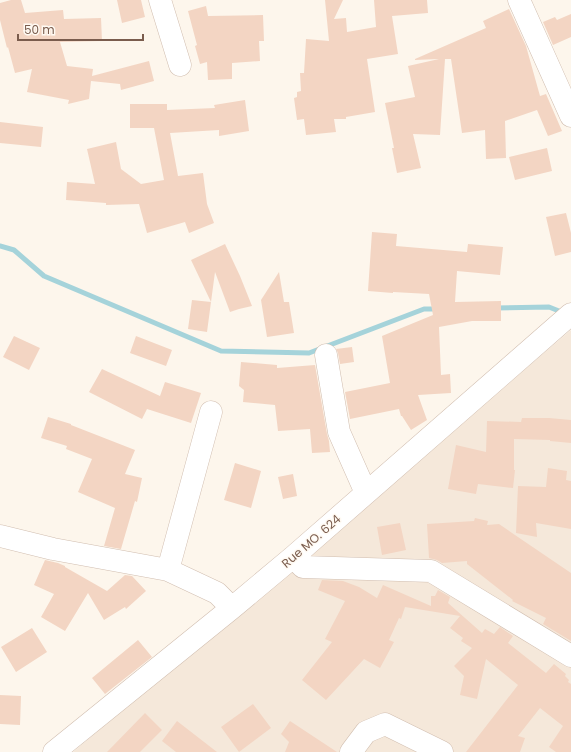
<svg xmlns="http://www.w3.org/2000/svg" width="571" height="752" viewBox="0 0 571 752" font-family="Poppins,sans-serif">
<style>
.residential{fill:#f5e8da}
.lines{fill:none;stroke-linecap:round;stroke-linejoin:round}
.stream{stroke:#a5d3da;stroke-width:5}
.building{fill:#f3d5c3}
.minor-casing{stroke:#d1beb0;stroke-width:23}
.minor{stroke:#fff;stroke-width:22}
.labels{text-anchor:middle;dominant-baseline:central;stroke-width:3;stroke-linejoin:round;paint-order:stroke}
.street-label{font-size:12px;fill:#7a5c4d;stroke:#fffaf3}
</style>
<rect width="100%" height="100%" fill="#fdf6ec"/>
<path class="residential" d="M571 330V752H73Z"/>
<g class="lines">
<path class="stream" d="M0 246 14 250 44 276 221 351 309 353 424 309H437
M495 308 549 307 564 313"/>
</g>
<path class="building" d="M11 0H21L25 13 63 10 64 19 101 18 102 41 60 42 67 66 93 69 92 76 149 61 154 81 121 90 120 84 91 81 89 99 68 104 69 100 27 92 32 69 15 73 8 47 7 48 0 20V3Z
M117 0H141L145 17 122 23Z
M325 0H343L334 19 346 18 347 32 376 27 374 0H427L428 13 392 16 398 54 367 59 375 112 346 117V119H334L336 132 306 135 304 119 297 120 294 98 297 97V92L301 91 300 73H304L306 39 329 41Z
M206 6 208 16 263 15 264 41H259L260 61 232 63V79L208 80 207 62 200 64 195 46 197 45 188 11Z
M509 9 526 46 540 96 546 94 562 131 548 136 537 110 505 121 506 158 486 159 485 130 462 133 451 59H445L440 135 413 134 421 168 397 173 392 148H394L385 103 415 97 408 66 439 59 415 60V59L486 28 483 21Z
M571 14V37L553 45 543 22 555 17 557 20Z
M245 100 249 131 219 136V130L170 133 178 176 203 173 207 204 214 223 189 233 185 222 147 233 139 204 106 205V203L66 200 67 182 95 184 87 149 116 142 121 169 141 184 164 180 154 128H130V104H167V110L215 108 214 105Z
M0 122 43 127 41 147 0 143Z
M547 148 552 171 515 180 509 157Z
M566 213 571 233V252L555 256 546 217Z
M372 232 397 234 396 246 467 252 468 244 503 247 500 275 457 271 455 302 501 301V321H472L439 327 441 375 450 374 451 393 418 395 427 420 411 430 402 416H401L399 409 350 419 345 392 390 383 382 336 433 315 429 294 393 292V293L368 291Z
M225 244 240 276 252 306 239 309 230 312 215 272 211 302 191 260Z
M279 272 284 302H289L294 333 267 337 261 300Z
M192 300 211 302 207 332 188 329Z
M14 336 40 348 29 370 3 357Z
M136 336 172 350 166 366 130 353Z
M352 347 354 362 340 364 338 353 336 349Z
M241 362 277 365V368L315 365 327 434 329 441 330 452 312 453 310 429 278 431 275 405 243 402 244 390 239 386Z
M102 369 160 396 165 382 201 393 191 423 147 409 142 419 89 392Z
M48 417 71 424V425L135 450 125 474 142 478 137 502 135 501 121 549 104 546 115 508 78 492 92 459 66 449 67 446 41 438Z
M522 418H549L571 420V443L550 441V440L514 439V470H515L513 488 478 484 476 494 448 489 456 445 486 452 487 421 521 422Z
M235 463 261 471 251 508 224 500Z
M548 468 567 471 566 480 571 481V529L536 523 537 537 516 533 518 486 546 487Z
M293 474 297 496 283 499 278 477Z
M475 518 488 521 487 525 499 524 571 573V641L543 624 546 618 512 601 513 600 467 564V561L442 563 437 560 429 558 427 524 474 521Z
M400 523 406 550 382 555 377 527Z
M45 560 58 563 65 566V567L107 591 125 575 132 576 146 591 126 609 125 607 104 620 88 593 65 631 41 617 54 594 34 585Z
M322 580 343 581 359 587 377 598 383 585 431 606V596H435L438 590 450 597 448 603 482 633 485 629 494 634 500 627 513 636 508 643 546 673 554 664 566 674 565 676 569 680 568 682 571 684V752H556L549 747 563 726 540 708 518 736 525 738 520 752H466L518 685 486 659 477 699 460 695 464 676 454 666 472 648 461 641 463 638 450 628 460 616 405 607 401 619 399 618 389 640 394 642 380 668 364 659 326 700 302 680 332 642 325 639 345 601 318 590Z
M32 628 47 652 16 672 1 647Z
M138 640 152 657 105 694 92 678Z
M0 695 21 696 20 725 0 724Z
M253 704 271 728 239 752 221 727Z
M145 713 162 730 140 752H107Z
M177 721 217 752H176L162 741Z
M290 721 337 752H285L289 742 281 734Z"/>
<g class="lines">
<defs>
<path id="minor" d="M160 0 180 65
M519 0 571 116
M326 355 339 432 366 493
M0 536 53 549 168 570 217 593 232 608
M293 557 303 567 431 571 571 656
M168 570 211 412
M54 752 232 608 293 557 571 314
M351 752 366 732 385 724 442 752"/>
</defs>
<use href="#minor" class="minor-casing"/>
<use href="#minor" class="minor"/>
</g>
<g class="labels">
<g class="street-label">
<text transform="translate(311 541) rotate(-41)">Rue MO. 624</text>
</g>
</g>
<path d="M18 34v6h125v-6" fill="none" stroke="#7a5c4d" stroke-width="2"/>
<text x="24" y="34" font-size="12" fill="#7a5c4d" stroke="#fffaf3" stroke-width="3" paint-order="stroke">50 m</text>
</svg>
